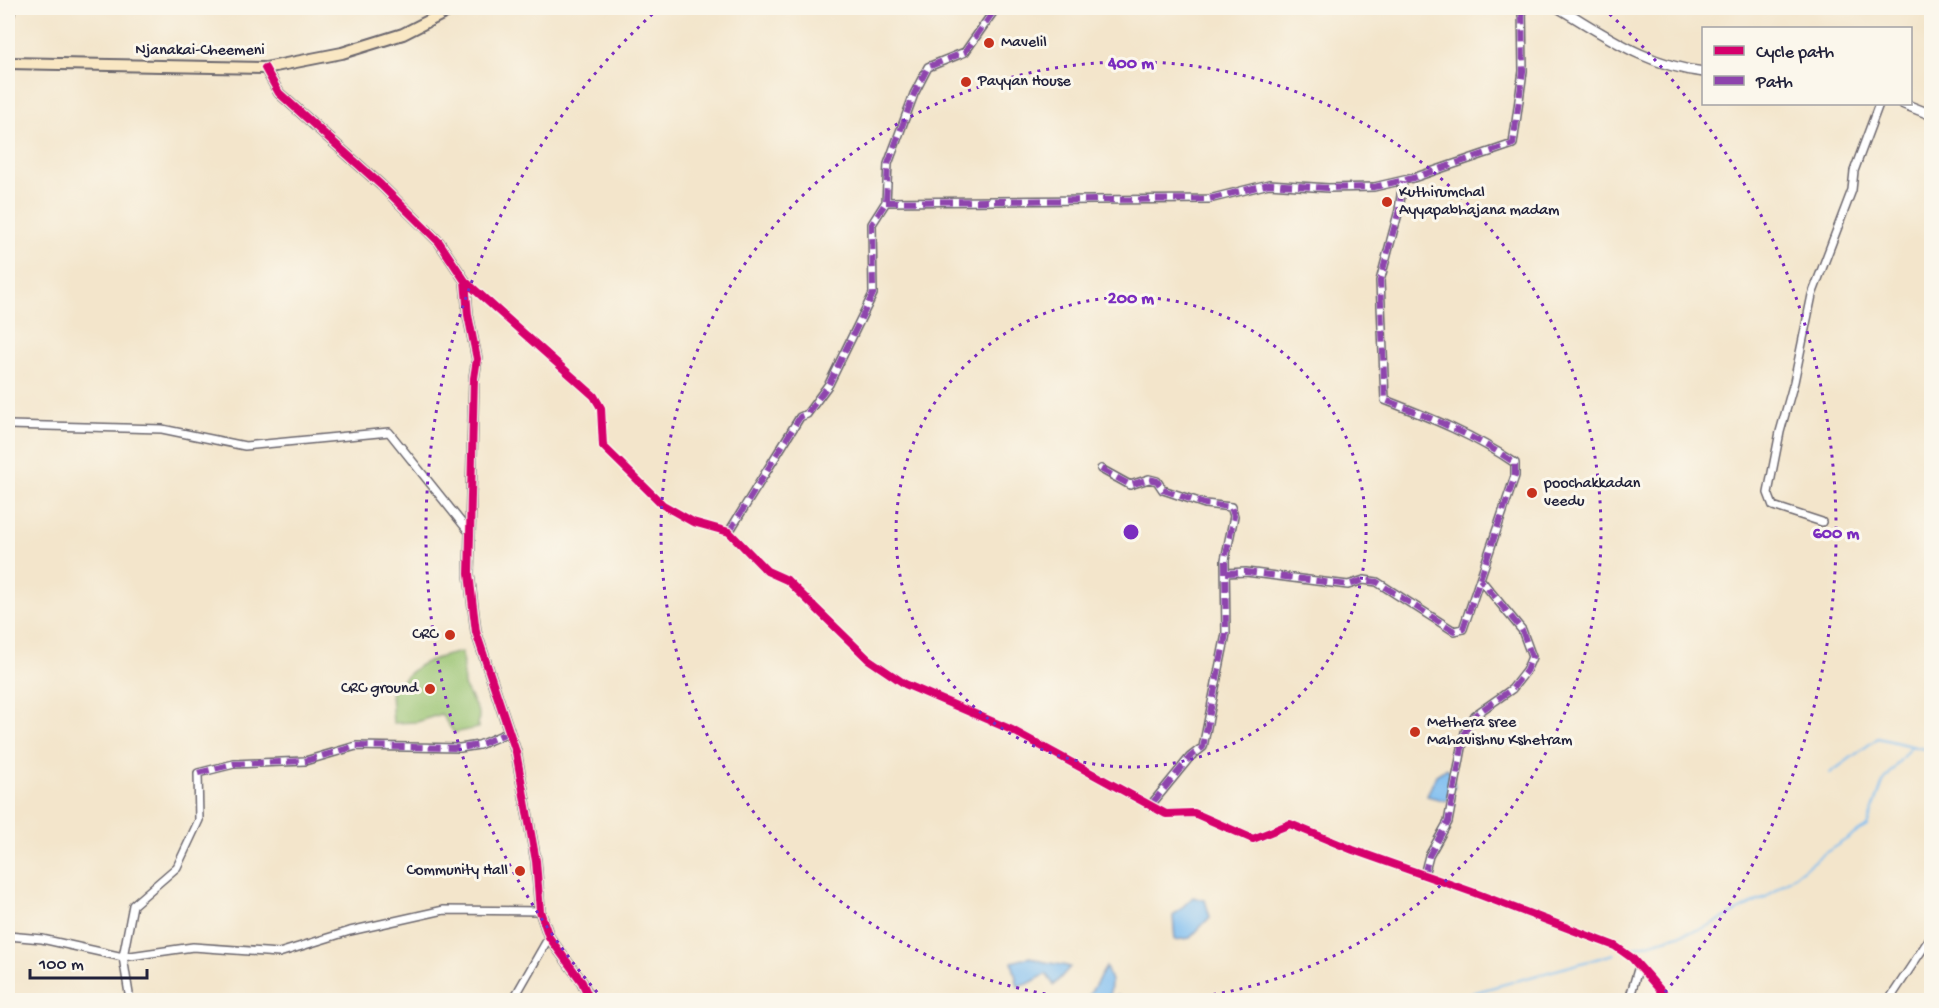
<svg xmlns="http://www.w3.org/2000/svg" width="1939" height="1008" viewBox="0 0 1939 1008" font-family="'Gochi Hand',sans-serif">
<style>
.green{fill:#98c26f;stroke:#5d7255;stroke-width:1.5}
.water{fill:#7cbcf0;stroke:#4f6f96;stroke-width:1.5}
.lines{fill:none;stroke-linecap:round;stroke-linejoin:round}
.stream{stroke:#7cbcf0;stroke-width:2}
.minor-casing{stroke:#6b666d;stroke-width:10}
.tertiary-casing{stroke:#6b666d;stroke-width:12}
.secondary-casing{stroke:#6b666d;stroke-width:14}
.minor{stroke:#fff;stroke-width:7}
.tertiary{stroke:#fff;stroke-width:9}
.secondary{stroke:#f9e7c3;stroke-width:10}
.quiet{stroke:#8e44ad;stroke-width:6;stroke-dasharray:12 6;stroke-linecap:butt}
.cycleway-casing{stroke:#fbf7ec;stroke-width:11}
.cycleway{stroke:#d6006c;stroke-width:8}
.ring{fill:none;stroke:#7b2cbf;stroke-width:3;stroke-dasharray:3 6}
.poi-dot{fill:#c8321e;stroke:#fbf7ec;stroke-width:2}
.labels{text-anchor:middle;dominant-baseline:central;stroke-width:6;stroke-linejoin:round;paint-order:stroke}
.poi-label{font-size:16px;fill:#22223b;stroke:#fbf7ec;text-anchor:start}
.street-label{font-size:16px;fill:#22223b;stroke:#fbf7ec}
.centre{fill:#7b2cbf;stroke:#fbf7ec;stroke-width:3}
.ring-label{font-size:18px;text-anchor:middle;font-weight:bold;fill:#7b2cbf;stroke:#fbf7ec;stroke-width:6;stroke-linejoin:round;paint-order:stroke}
</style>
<rect width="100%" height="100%" fill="#fbf7ec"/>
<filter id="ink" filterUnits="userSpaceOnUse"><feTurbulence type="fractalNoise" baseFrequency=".0167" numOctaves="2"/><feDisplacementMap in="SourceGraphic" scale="12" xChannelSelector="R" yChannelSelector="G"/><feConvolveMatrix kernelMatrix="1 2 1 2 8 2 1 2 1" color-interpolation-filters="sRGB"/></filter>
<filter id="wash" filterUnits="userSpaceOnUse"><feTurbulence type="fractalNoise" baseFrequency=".008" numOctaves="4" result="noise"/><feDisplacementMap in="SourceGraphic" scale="24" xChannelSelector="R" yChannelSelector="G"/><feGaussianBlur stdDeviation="1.35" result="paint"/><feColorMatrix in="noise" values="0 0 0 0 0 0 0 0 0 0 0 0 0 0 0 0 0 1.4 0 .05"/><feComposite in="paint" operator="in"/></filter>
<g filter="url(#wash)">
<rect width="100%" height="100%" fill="#f3e5cb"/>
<path class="green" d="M462 652 464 685 479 714 478 728 454 733 441 714 417 722 393 723 391 693C416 663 424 660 462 652Z"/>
<path class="water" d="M1447 768 1452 773 1455 787 1446 801 1427 796 1436 775Z
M1193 897 1205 900 1210 917 1190 938 1175 940 1173 916Z
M1030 957C1043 964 1056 962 1070 967L1054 985 1046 974 1028 984 1018 986 1012 962Z
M1106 967 1111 981 1110 996H1119V1000H1091L1089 995Z"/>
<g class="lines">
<path class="stream" d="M1830 773 1878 738 1932 751
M1630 949 1704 928 1766 897 1822 855 1867 826 1883 782 1912 745
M1447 1000 1614 954"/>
</g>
</g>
<g filter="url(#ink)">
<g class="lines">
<defs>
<path id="minor" d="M8 26 12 8
M886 202 1209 199 1269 184 1328 188 1374 187 1413 178 1513 144 1523 71 1522 8
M465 281 594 396 601 408 603 446 663 505 693 522 729 532 767 571 787 580 868 659 905 684 1012 730 1166 814 1194 813 1253 839 1290 824 1353 850 1475 893 1615 946 1632 958 1669 1000
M8 425 162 429 245 446 389 432 469 532
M1101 469 1130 485 1149 479 1157 481 1163 490 1205 504 1231 507 1234 516 1225 560 1226 634 1203 747 1190 757 1150 806
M1822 522 1773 506 1768 493 1780 432 1794 382 1812 295 1852 190 1854 171 1879 104
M729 532 800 417 807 414 829 384 873 294 872 224 886 202 888 164 914 94 928 67 965 52 996 8
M1226 573 1246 572 1348 585 1364 580 1377 582 1454 631 1463 629 1515 476V463C1474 435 1431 418 1385 400L1380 281 1399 210 1403 181
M1424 875 1429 856 1448 822 1465 732 1475 715 1512 689 1526 671 1532 657 1522 630 1480 579
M8 936 42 939 123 957 193 947 279 953 350 931 444 910 540 911
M130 1000 123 957 133 905 177 867 199 820 198 773 234 764 305 761 356 746 460 748 479 745 509 732
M513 1000 549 937
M1629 1000 1639 966
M1889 1000 1932 935"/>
<path id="tertiary" d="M1559 8C1607 36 1647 66 1704 72
M265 68 279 93 381 185 439 242 465 281 468 315 477 359 474 378 469 574 476 632 516 752 536 861 540 911 549 937 582 982 590 1000
M1904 104 1932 115"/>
<path id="secondary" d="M8 63 265 68 342 53 403 34 454 8"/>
</defs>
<use href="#minor" class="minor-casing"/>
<use href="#tertiary" class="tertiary-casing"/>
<use href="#secondary" class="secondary-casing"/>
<use href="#minor" class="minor"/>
<use href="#tertiary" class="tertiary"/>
<use href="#secondary" class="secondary"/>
<path class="quiet" d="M886 202 1209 199 1269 184 1328 188 1374 187 1413 178 1513 144 1523 71 1522 8
M1101 469 1130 485 1149 479 1157 481 1163 490 1205 504 1231 507 1234 516 1225 560 1226 634 1203 747 1190 757 1150 806
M729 532 800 417 807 414 829 384 873 294 872 224 886 202 888 164 914 94 928 67 965 52 996 8
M1226 573 1246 572 1348 585 1364 580 1377 582 1454 631 1463 629 1515 476V463C1474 435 1431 418 1385 400L1380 281 1399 210 1403 181
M198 773 234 764 305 761 356 746 460 748 479 745 509 732
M1424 875 1429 856 1448 822 1465 732 1475 715 1512 689 1526 671 1532 657 1522 630 1480 579"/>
<defs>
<path id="cycleway" d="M265 68 279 93 381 185 439 242 465 281 468 315 477 359 474 378 469 574 476 632 516 752 536 861 540 911 549 937 582 982 590 1000
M465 281 594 396 601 408 603 446 663 505 693 522 729 532 767 571 787 580 868 659 905 684 1012 730 1166 814 1194 813 1253 839 1290 824 1353 850 1475 893 1615 946 1632 958 1669 1000"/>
</defs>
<use href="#cycleway" class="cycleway-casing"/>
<use href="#cycleway" class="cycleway"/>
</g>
</g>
<g class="ring">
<circle cx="1131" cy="532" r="235"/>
<path d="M1090 1000A470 470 0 1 1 1172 1000"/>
<path d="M603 999A705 705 0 0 1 659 8M1603 8A705 705 0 0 1 1659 999"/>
</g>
<g class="poi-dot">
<circle cx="989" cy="43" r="6"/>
<circle cx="966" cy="82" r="6"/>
<circle cx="1387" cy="202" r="6"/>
<circle cx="1532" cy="493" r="6"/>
<circle cx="450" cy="635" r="6"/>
<circle cx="430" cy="689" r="6"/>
<circle cx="1415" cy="732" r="6"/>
<circle cx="520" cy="871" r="6"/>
</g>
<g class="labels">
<g class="poi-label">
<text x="1001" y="43">Mavelil</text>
<text x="978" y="82">Payyan House</text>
<text x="1399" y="193">Kuthirumchal<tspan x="1399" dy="18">Ayyapabhajana madam</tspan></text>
<text x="1544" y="484">poochakkadan<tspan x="1544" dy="18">veedu</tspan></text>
<text x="438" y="635" text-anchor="end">CRC</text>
<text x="418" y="689" text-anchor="end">CRC ground</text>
<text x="1427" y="723">Methera sree<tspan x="1427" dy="18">Mahavishnu Kshetram</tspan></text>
<text x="508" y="871" text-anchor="end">Community Hall</text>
</g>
<g class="street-label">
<text x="200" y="51">Njanakai-Cheemeni</text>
</g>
</g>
<circle cx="1131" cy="532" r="9" class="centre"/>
<g class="ring-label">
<text x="1131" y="68">400 m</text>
<text x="1131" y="303">200 m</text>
<text x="1836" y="538">600 m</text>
</g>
<rect width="1939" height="1008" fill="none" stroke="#fbf7ec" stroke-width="30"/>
<rect x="1702" y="27" width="210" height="78" fill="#fbf7ec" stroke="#a4a2a5" stroke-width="1.5"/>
<rect x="1714" y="46" width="30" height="9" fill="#d6006c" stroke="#a4a2a5" stroke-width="1.5"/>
<text x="1756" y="57" font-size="18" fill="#22223b">Cycle path</text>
<rect x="1714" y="76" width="30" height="9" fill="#8e44ad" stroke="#a4a2a5" stroke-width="1.5"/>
<text x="1756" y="87" font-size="18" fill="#22223b">Path</text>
<path d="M30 969v9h117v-9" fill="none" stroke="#22223b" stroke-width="3"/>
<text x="39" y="969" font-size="18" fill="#22223b" stroke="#fbf7ec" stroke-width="4.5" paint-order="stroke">100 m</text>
</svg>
